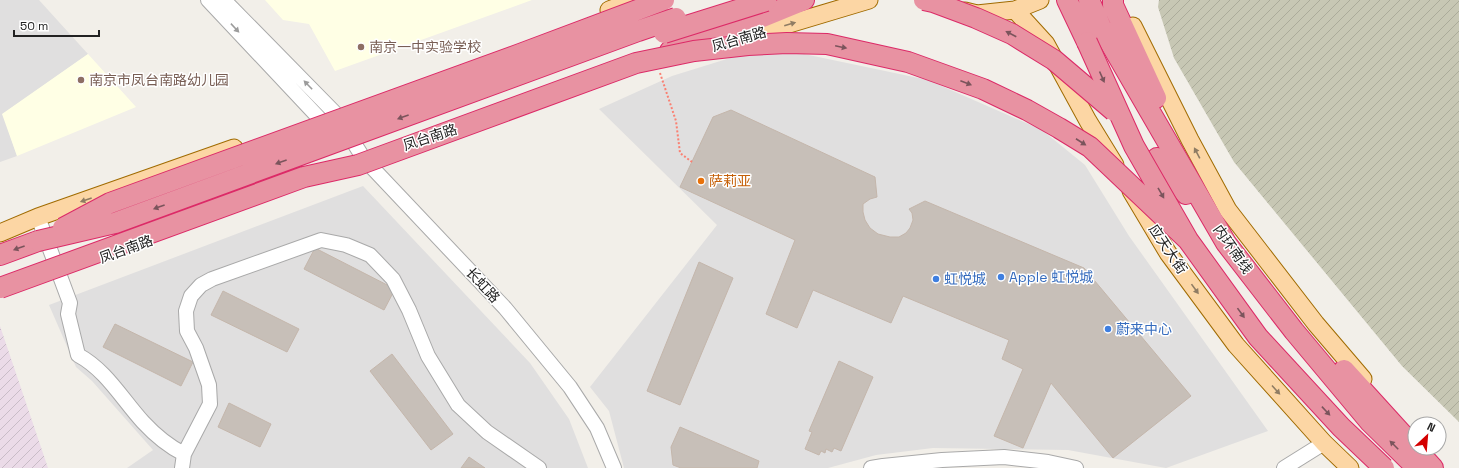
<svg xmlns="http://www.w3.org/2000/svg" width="1459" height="468" viewBox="0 0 1459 468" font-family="'Space Grotesk','Noto Sans SC',sans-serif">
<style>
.residential{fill:#e0dfdf}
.industrial{fill:url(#industrial-furrows)}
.education{fill:#ffffe5}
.construction{fill:url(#construction-furrows)}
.building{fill:#c7bfb8;stroke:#c4b6ab}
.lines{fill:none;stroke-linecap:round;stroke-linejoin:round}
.minor-casing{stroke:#a9a9a9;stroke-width:16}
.major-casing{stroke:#a06b00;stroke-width:19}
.highway-casing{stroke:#dc2a67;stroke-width:22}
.path{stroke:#fa8072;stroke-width:2;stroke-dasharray:2 2;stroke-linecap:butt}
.minor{stroke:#fff;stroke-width:14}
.major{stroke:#fcd6a4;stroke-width:17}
.highway{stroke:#e892a2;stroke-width:20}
.highway-bridge-casing{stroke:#dc2a67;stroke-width:22;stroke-linecap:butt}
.highway-bridge{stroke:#e892a2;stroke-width:20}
.oneway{fill:#8f7c63}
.oneway2{fill:#9c9c9c}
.oneway3{fill:#7b545c}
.education-dot{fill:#8d6e63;stroke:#fff;stroke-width:1.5}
.food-dot{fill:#e8710a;stroke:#fff;stroke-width:1.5}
.shop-dot{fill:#3f7fe0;stroke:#fff;stroke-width:1.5}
.labels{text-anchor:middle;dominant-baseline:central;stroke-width:3;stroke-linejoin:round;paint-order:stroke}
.street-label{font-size:14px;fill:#222;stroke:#fff}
.education-label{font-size:14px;fill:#785e54;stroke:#fff;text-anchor:start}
.food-label{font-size:14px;fill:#c56008;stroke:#fff;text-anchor:start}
.shop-label{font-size:14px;fill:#366cbe;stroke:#fff;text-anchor:start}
</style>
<defs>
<pattern id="industrial-furrows" width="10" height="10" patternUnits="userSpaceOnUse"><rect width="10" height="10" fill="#ebdbe8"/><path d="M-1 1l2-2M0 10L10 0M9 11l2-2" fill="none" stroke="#c9bcc7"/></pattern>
<pattern id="construction-furrows" width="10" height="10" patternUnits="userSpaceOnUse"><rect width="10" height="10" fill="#c7c7b4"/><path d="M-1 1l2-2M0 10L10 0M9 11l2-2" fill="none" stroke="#abab9a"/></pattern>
</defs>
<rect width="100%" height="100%" fill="#f2efe9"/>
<path class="residential" d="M0 0H39L88 54 3 114 17 156 0 162Z
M785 50 928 80 1042 130 1085 165 1129 236 1268 431 1166 468 1068 450 933 448 876 455 828 468H624L609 411 590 387 717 225 599 109 672 76 743 54Z
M363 186 530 363 569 419 588 468H127L153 450 92 381 76 367 49 305Z"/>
<path class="industrial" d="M0 326 48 468H0Z"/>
<path class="education" d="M265 0H532L335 71 309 24 283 20Z
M88 54 136 107 17 156 2 114Z"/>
<path class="construction" d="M1159 0H1459V422L1402 366 1234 162 1174 58 1158 7Z"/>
<path class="building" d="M731 110 875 177 877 197 870 199 863 204V212L865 220 870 228 878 234 890 237H899L906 233 910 228 913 220 912 213 909 209 925 201 1084 268 1191 396 1113 458 1051 383 1023 448 994 436 1023 369 1002 359 1009 340 903 296 891 323 813 290 797 328 766 314 795 240 680 187 713 117Z
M315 248 395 289 384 310 304 269Z
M699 262 733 278 680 405 647 391Z
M223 291 299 329 287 352 211 315Z
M115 324 193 362 181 386 103 347Z
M392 354 453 434 431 450 370 371Z
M839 361 873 377 841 451 834 448 832 452 826 449 825 453 821 451 819 455 805 449 812 432 809 431Z
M229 403 271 424 260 447 218 427Z
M680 427 759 461 757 468H681L673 465 671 447Z
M469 457 485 468H461Z"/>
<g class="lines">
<defs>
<path id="minor" d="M208 0 319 118
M224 0 335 113 364 159 505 308 570 387 597 428 614 468
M38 217 70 303 68 314 78 355C106 370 122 399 143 422 155 435 168 446 184 454
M182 468 184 454 210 404 209 385 196 348 187 331 186 311 191 296 201 285 212 279 321 240 346 245 370 255 393 279 409 310 428 356 458 405 487 432 539 468
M871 468 883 466 942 460 1004 457 1048 462 1076 468
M1284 468 1324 443"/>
<path id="major" d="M609 10 635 0
M1015 10 1046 44 1088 121 1115 165
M965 11 977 14 1015 10 1040 0
M1133 26 1190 140 1228 210 1316 324 1363 379
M732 41 869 0
M1131 191 1168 253 1236 345 1324 443 1350 468
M0 233 38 217 234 148"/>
<path id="highway" d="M1067 0 1087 42
M1089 0 1101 27 1226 243 1294 331 1370 422 1417 468
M1113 0V5L1156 98
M670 51 753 21 804 0
M1157 158 1186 194
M0 255 38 241
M1344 370 1433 468"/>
</defs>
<use href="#minor" class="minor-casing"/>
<use href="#major" class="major-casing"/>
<use href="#highway" class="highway-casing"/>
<path class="path" d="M660 73 676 121 680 153 692 162"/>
<use href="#minor" class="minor"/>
<use href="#major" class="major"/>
<use href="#highway" class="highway"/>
<defs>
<path id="highway-bridge" d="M924 0 933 2 976 18 1012 34 1054 60 1114 111
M664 33 766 1
M1087 42 1134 146 1188 240 1258 337 1341 427 1384 468
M63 228 110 203 520 54 664 0
M38 241 115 223 638 31 676 18
M0 288 304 177 358 165 636 63 694 51 748 45 787 43 827 44 908 62 983 89 1027 110 1059 128 1090 147 1188 240"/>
</defs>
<use href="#highway-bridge" class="highway-bridge-casing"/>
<use href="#highway-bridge" class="highway-bridge"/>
</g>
<defs><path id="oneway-solid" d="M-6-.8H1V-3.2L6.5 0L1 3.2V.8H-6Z"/></defs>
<g class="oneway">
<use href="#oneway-solid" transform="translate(790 24) rotate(-16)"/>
<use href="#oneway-solid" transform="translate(1197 153) rotate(-118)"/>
<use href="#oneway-solid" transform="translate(86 200) rotate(161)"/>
<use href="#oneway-solid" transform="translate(1195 289) rotate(54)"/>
<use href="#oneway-solid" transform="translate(1276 390) rotate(48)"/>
</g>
<g class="oneway2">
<use href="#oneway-solid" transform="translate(235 28) rotate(47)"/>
<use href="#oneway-solid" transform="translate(308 85) rotate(-134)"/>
</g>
<g class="oneway3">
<use href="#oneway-solid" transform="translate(1011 34) rotate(-152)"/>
<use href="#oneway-solid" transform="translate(841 47) rotate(12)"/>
<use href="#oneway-solid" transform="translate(1102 77) rotate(66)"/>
<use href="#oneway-solid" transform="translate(966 83) rotate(21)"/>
<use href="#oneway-solid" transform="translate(403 117) rotate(160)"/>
<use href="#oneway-solid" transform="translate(1081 142) rotate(33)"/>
<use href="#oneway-solid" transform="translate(281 162) rotate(160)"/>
<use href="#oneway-solid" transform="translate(1161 193) rotate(60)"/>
<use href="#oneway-solid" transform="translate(159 207) rotate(160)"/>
<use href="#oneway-solid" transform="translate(19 248) rotate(160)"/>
<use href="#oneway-solid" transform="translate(1241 313) rotate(54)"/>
<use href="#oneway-solid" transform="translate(1326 411) rotate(47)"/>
<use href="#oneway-solid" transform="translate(1394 445) rotate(-135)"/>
</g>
<g class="education-dot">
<circle cx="361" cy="47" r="4"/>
<circle cx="81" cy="80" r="4"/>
</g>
<circle class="food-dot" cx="701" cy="181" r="4"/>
<g class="shop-dot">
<circle cx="1001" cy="277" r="4"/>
<circle cx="936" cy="279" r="4"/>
<circle cx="1108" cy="329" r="4"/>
</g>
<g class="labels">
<g class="street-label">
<text transform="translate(739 39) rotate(-16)">凤台南路</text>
<text transform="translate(430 137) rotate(-18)">凤台南路</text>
<text transform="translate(126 249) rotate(-20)">凤台南路</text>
<text transform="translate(1168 249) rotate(56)">应天大街</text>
<text transform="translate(1233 249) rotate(55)">内环南线</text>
<text transform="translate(483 285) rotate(47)">长虹路</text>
</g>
<g class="education-label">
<text x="369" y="47">南京一中实验学校</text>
<text x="89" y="80">南京市凤台南路幼儿园</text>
</g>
<g class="food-label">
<text x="709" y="181">萨莉亚</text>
</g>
<g class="shop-label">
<text x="1009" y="277">Apple 虹悦城</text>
<text x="944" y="279">虹悦城</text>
<text x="1116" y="329">蔚来中心</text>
</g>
</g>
<g transform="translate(1427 436) rotate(26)"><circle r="19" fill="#ffffff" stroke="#a7a7a7"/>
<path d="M0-3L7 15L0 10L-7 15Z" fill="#d40000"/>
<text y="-6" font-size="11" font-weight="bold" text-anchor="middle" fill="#222222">N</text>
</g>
<path d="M14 30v6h85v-6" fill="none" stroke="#222222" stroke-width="2"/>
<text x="20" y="30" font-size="12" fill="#222222" stroke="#ffffff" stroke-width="3" paint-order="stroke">50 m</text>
</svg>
